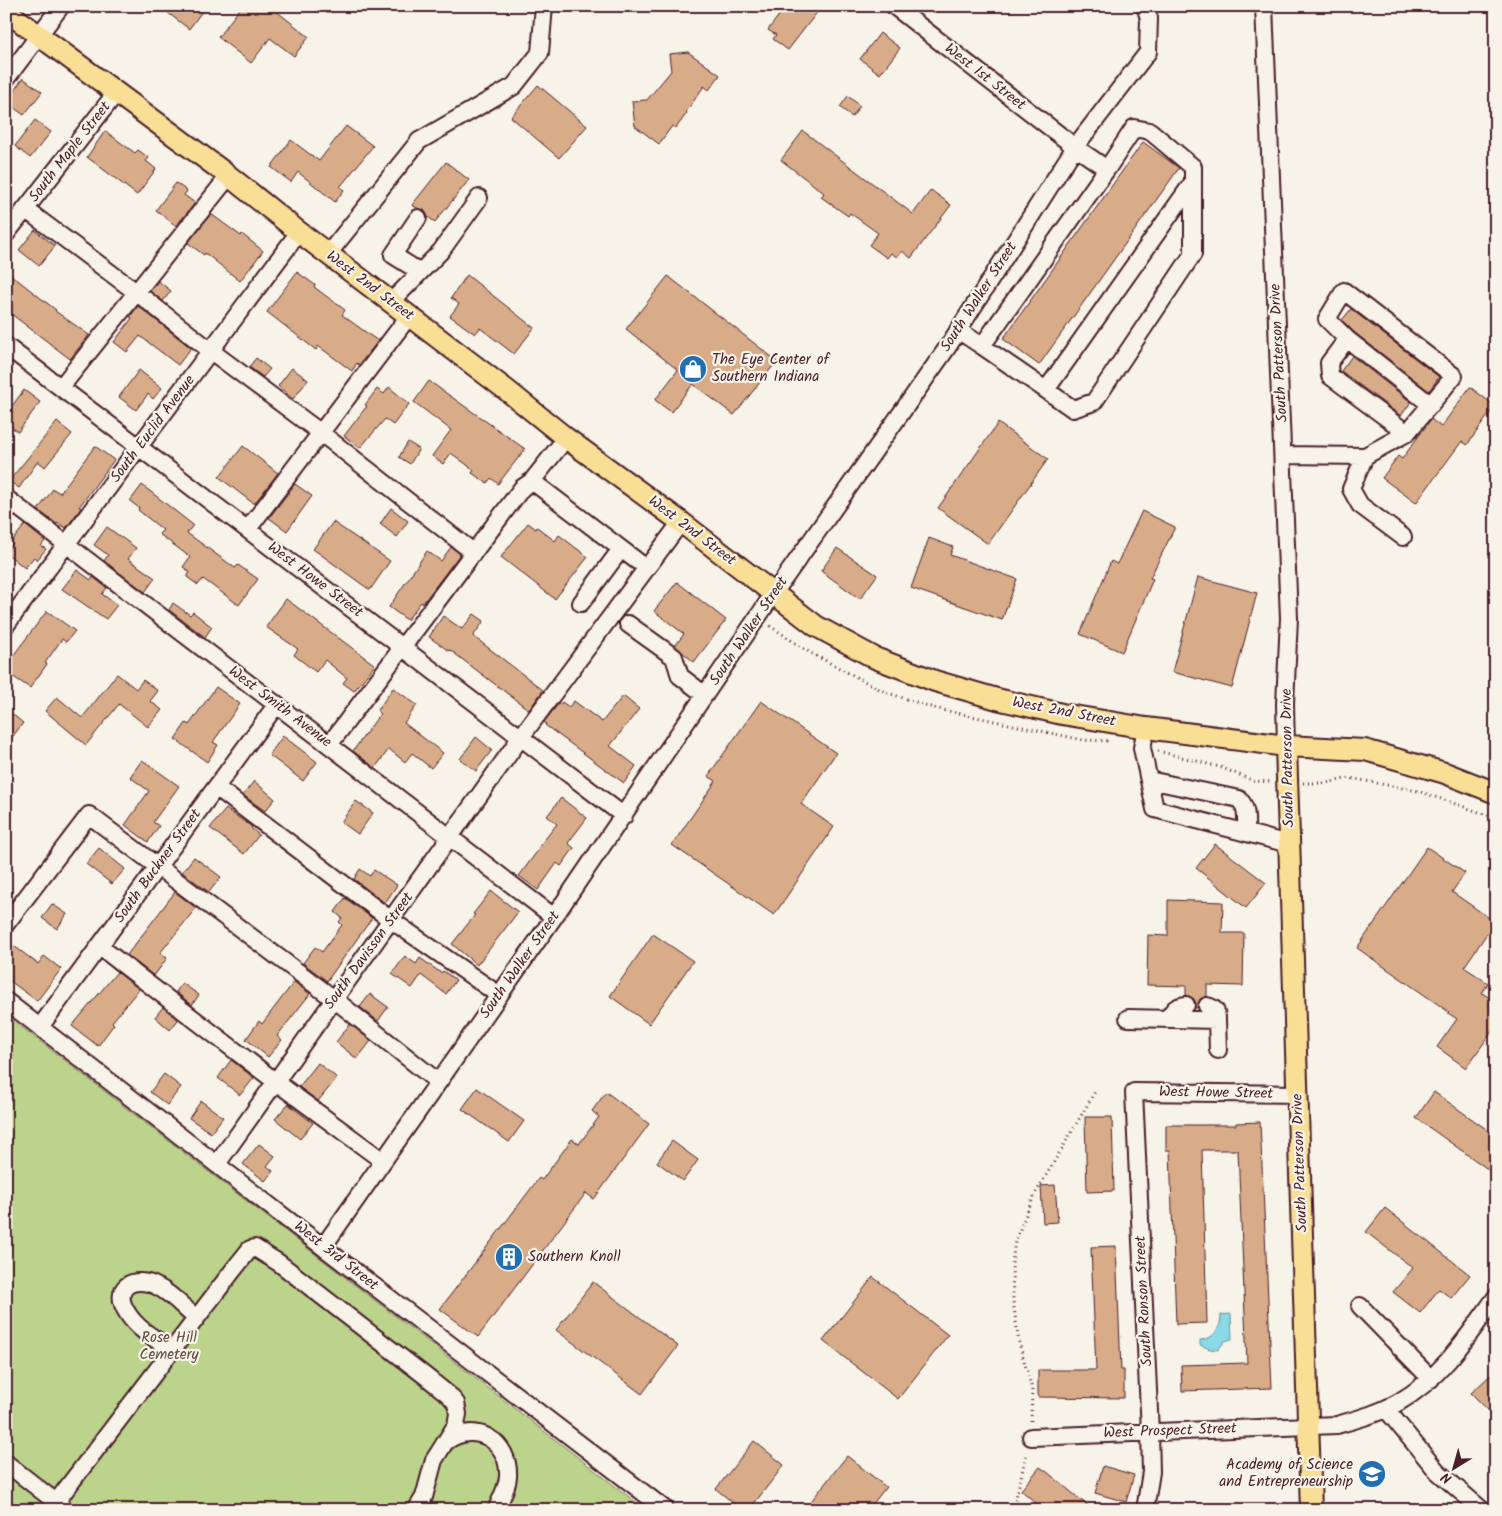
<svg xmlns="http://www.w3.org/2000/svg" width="1502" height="1516" viewBox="0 0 1502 1516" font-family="Kalam,sans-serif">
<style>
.green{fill:#bbd38a;stroke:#82795a}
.water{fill:#8ad9e6;stroke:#708f9b}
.building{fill:#d8ac89;stroke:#4a1f2b}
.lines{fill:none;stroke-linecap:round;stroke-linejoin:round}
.minor-casing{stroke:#4a1f2b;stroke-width:20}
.major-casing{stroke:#4a1f2b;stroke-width:24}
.path{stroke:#4a1f2b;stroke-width:3;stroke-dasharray:1 4;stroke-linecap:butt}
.minor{stroke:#f7f3e8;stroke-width:16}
.major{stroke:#f9df96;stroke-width:20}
.labels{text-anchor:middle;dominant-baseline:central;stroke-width:4.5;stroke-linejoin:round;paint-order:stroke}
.street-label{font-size:15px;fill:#4a1f2b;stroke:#f7f3e8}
.poi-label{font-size:15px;fill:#4a1f2b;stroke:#f7f3e8;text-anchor:start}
.park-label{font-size:15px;fill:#664c43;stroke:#f7f3e8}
</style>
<rect width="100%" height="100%" fill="#f7f3e8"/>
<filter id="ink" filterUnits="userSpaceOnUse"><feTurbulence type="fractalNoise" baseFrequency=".02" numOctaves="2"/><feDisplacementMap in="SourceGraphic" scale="10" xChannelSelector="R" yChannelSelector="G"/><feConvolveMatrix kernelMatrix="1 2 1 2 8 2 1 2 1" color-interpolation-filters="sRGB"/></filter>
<g filter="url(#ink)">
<path class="green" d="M6 1015 646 1510H6Z"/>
<path class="water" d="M1231 1314 1232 1339 1225 1341 1218 1350 1210 1349 1200 1345V1340C1214 1339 1221 1329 1221 1315Z"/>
<path class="building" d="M159 6H206L189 29Z
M242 6H270L309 37 294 56 270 38 251 63 218 37Z
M786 6H822L788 50 773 39 776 35 768 30Z
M880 33 900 48 880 74 860 59Z
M688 52 720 75 709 90 704 86 686 112 687 113 676 128 672 126 659 144 635 126 632 101 647 100 671 71 669 54Z
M23 78 42 92 24 115 6 102Z
M538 85 587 126 559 158 511 117Z
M848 96 860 106 852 117 840 107Z
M35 120 51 132 30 158 15 146Z
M346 126 373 146 340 187 344 190 335 202 298 172 291 182 271 167 291 140 319 161Z
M105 131 135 153 138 150 149 158 146 161 156 169 137 195 87 157Z
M803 131 913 214 931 190 951 205 911 258 902 251 897 257 891 253 887 258 869 245 878 233 850 213 848 216 821 197 824 193 781 160Z
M1143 142 1179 168 1039 365 1003 339Z
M446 162 469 180 435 222 428 217 424 210 417 208 412 205Z
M176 183 187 191 184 195 195 203 176 226 156 210Z
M211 214 241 236 242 234 263 251 240 281 205 253 204 255 188 243Z
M35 230 55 246 39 266 19 250Z
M6 271 56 310 55 311 89 335 70 359 6 310Z
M297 272 315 285 314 287 345 310 342 315 378 341 359 365 357 363 352 371 318 346 316 350 267 312Z
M467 275 534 328 514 354 480 328 475 334 450 316 459 304 451 298Z
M668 276 777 361 734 415 693 384 671 412 655 400 678 370 626 329Z
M158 281 171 291 163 301 150 291Z
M138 306 191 348 178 365 140 336 127 352 114 342 132 318 130 317Z
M1351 309 1439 377 1429 391 1354 332 1342 320Z
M1352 356 1411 402 1401 416 1341 371Z
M256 358 270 369 263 377 249 367Z
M292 368 308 380 293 399 278 386Z
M139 370 162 388 153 399 148 394 136 410 119 397Z
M429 381 525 449 498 484 491 478 487 483 472 473 474 470 451 453 443 464 432 456 451 430 414 402Z
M389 387 409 404 393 425 385 419 360 448 344 436 367 406 365 405 377 389 384 394Z
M1470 387 1495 406 1467 445 1462 441 1416 503 1382 478 1398 456 1402 459 1431 419 1441 427Z
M24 390 40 402 18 432 6 423V414Z
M57 422 72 434 45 467 38 461 19 488 9 481Z
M998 423 1048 459 988 544 938 508Z
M408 442 419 449 410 464 399 457Z
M95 446 114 460 79 507 81 508 66 528 58 523 57 524 38 510 53 489 60 493Z
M243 446 278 473 254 504 219 477Z
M295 484 312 496 287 531 269 518Z
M142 485 193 525 187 533 235 568 238 565 258 579 239 605 203 579 198 585 187 577 190 572 183 567 190 557 159 534 163 530 138 510 139 508 130 501Z
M391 508 408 521 397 537 380 524Z
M1142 511 1175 527 1150 578 1153 579 1122 652 1080 634 1111 561 1117 564Z
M333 522 390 561 370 590 313 549Z
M528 523 536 529 537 527 555 541 559 535 588 557 555 599 501 557Z
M25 525 45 541 41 546 46 549 37 560 34 557 25 568 6 553 13 543 11 542Z
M107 527 136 548 128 559 155 578 145 592 104 561 108 555 94 545Z
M929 538 953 547 950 555 1017 579 1002 620 911 588Z
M451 547 460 554 423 603 421 602 407 620 389 607 427 551 441 561Z
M837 548 877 575 860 599 821 571Z
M77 570 91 580 93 577 107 588 102 594 117 605 106 619 62 589Z
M1198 577 1257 593 1232 688 1172 672Z
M677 582 726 620 694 662 675 646 684 634 654 611Z
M286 599 375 665 354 691 343 683 347 678 325 660 316 672 294 655 298 649 266 627Z
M173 603 190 615 193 612 212 627 205 637 169 610Z
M47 611 75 631 66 642 62 639 45 663 47 664 30 688 6 672V665Z
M474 614 484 621 473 636 543 690 529 710 450 650 449 651 429 637 443 616 462 629Z
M117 674 136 689 143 680 158 691 150 701 162 710 148 727 119 704 86 745 45 711 57 697 82 718Z
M216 687 240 704 213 742 218 745 207 762 175 739 186 723 189 725Z
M393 688 417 705 404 723 443 753 431 768 412 753 405 762 389 749 375 768 353 751 380 714 377 711Z
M623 696 639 709 610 746 636 766 624 783 545 725 546 724 544 722 559 703 561 704 562 702 569 707 574 701 602 722Z
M761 701 836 753 801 804 834 827 774 915 672 845 716 781 708 776Z
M6 709 23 723 6 745Z
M283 736 317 762 303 781 269 755Z
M476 737 492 750 476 771 460 759Z
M142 760 179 786 153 822 159 826 148 842 125 825 149 791 130 777Z
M254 781 275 799 265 811 243 795Z
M561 798 587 818 568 843 574 848 561 866 557 863 538 890 519 876 539 849 538 848 557 824 547 816Z
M356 801 373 813 358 834 341 822Z
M226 809 252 827 251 828 259 835 244 854 210 828Z
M1215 844 1266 883 1246 908 1196 868Z
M1427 847 1465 873 1452 892 1495 922 1464 967 1488 983 1482 993 1496 1002V1026L1466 1068 1437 1047 1457 1019 1448 1013 1449 1012 1357 948Z
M99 848 125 869 112 884 86 864Z
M194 857 221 877 209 892 182 872Z
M360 869 370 876 374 870 397 885 385 903 354 879Z
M491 891 518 912 477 965 452 944 475 915 473 914Z
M175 892 196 908 160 953 167 958 154 976 127 955Z
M345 898 372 918 327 981 303 963 315 947 322 952 342 925 339 922 342 918 335 912Z
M1168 900 1223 902 1222 933H1244L1243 986 1207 985V996L1200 999 1197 1008H1195L1196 1003 1194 999 1186 995V986L1147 985 1148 935 1168 936Z
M52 904 67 914 57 929 42 918Z
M653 934 693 961 649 1024 610 996Z
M14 946 38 964 44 956 61 969 37 1001 6 978V956Z
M405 956 416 964 420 958 441 973 443 971 456 980 446 994 421 975 412 988 392 974Z
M117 972 139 989 112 1022 114 1024 98 1046 72 1026Z
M294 982 310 994 277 1036 282 1040 268 1057 246 1039 259 1021 262 1024Z
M182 983 199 995 192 1005 176 992Z
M370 994 388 1007 378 1021 360 1007Z
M163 1007 178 1020 170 1030 155 1017Z
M350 1024 371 1041 357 1059 336 1042Z
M231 1060 254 1078 240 1095 218 1078Z
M318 1063 337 1078 318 1101 299 1087Z
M164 1074 181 1087 167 1105 150 1092Z
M477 1088 524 1121 509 1142 462 1109Z
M606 1092 649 1124 594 1199 586 1193 478 1337 440 1309 539 1178 542 1180 572 1139 579 1144 599 1117 592 1111Z
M1434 1092 1496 1136V1175L1416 1118Z
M201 1101 223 1117 211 1133 189 1118Z
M288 1104 313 1123 300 1139 275 1119Z
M1085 1117H1112L1114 1191 1087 1192Z
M1260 1122 1272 1388 1182 1391 1181 1365 1247 1363 1238 1150H1202L1207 1323 1176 1324 1170 1150H1166V1125H1236V1123Z
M672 1141 698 1160 683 1181 657 1162Z
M259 1144 275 1156 267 1166 273 1171 265 1181 243 1164Z
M1055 1185 1058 1222 1043 1223 1041 1186Z
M1385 1208 1470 1275 1451 1298 1439 1289 1420 1313 1393 1292 1413 1268 1366 1232Z
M1116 1246 1121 1370H1124V1398L1038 1397V1370H1096L1091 1247Z
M873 1277 948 1335 898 1399 823 1341Z
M593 1282 678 1346 642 1394 556 1330Z
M1496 1370V1418L1471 1393Z
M754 1441 784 1465 749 1510H742L716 1489Z
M847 1456 886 1487 868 1510H804Z
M1103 1466 1134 1475 1126 1502 1095 1493Z
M1040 1467 1047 1472 1093 1510H1044L1021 1490Z"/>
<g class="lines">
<defs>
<path id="minor" d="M894 6 1075 147 1107 169 982 346 958 330
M1264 6 1289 618 1285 704 1286 746
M6 79 61 6
M25 209 136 292 211 351 321 433 473 552
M418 218 393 255 420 272
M6 234 116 93
M328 254 419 141 514 86 540 53 544 6
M391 302 441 251 479 198
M1347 339 1431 405
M6 346 624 816
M982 346 1046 390 1193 182V167L1150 131 1134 128 1107 169
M61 387 229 176
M1046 390 1073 409 1094 402 1193 254V182
M1284 455 1365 456 1351 489 1360 505 1403 537
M1365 456 1407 433 1454 376 1344 291 1327 319 1347 339 1329 363 1330 376 1407 433
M532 481 637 561
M6 498 554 917
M248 529 409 316
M581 603 621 549
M628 624 674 657 680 676 705 695
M6 625 299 232
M1146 728 1142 748 1155 809 1289 844
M329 745 522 488 532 481 566 438
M1149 780 1239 799C1248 808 1246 821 1246 833
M216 787 391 920 499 995
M6 924 89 815 334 999 438 1082
M99 946 276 1082 383 1161
M6 1001 323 1247 666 1510
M1207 1006C1216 1008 1217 1012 1217 1020
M1128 1018 1217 1020 1218 1050
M1168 1019C1173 1010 1175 1006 1186 1005
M40 1027 277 704
M217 1164 521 737 681 522
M323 1247 554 917 774 593 947 348 1075 147 1148 52 1149 18 1145 6
M1360 1306 1431 1379
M172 1350C157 1340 138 1330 128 1314 110 1288 133 1274 158 1287 172 1294 184 1308 196 1318
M1386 1409 1437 1471 1482 1510
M1031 1437 1337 1425C1358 1419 1380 1413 1399 1402 1442 1377 1468 1336 1496 1297
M447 1441C476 1421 510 1441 508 1477 507 1488 501 1499 496 1510
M6 1463 66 1510
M50 1510 234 1269 250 1249 255 1248 279 1263 424 1375 449 1395 456 1403 458 1414 456 1425 434 1460 424 1497 416 1510
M1145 1510 1151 1472 1150 1432 1134 1092 1298 1094"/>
<path id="major" d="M6 11 229 176 299 232 509 392 566 438 681 522 816 626 875 658 935 681 997 699 1062 714 1146 728 1286 746 1365 750 1445 773 1496 793
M1286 746 1311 1510"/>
</defs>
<use href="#minor" class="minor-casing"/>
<use href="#major" class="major-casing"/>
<path class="path" d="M770 626 809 652 885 692 934 708 1083 740 1108 741
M1158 751 1220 767 1254 781 1272 782
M1303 783H1326L1350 778 1418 791 1496 818
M1031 1421 1032 1389 1019 1343 1013 1301 1012 1264 1015 1241 1034 1196 1095 1092
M1013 1510 1027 1452"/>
<use href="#minor" class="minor"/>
<use href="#major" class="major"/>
</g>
</g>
<defs>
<symbol id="shop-disc" viewBox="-11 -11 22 22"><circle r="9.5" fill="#1f6fb2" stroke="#f7f3e8"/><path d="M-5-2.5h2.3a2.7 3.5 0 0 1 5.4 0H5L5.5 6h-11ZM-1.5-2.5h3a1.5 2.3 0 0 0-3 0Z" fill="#fff"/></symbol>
<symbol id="building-disc" viewBox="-11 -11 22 22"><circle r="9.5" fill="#1f6fb2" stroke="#f7f3e8"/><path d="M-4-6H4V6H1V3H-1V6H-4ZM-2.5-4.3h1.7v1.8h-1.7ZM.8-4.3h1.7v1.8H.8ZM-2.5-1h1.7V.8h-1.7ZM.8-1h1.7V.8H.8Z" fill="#fff"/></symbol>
<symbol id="school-disc" viewBox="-11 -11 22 22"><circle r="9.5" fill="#1f6fb2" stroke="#f7f3e8"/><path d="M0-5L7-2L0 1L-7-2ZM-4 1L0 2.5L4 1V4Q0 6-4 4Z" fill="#fff"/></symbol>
</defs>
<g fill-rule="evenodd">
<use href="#shop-disc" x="677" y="353" width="32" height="32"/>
<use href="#building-disc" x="493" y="1241" width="32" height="32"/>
<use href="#school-disc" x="1356" y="1458" width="32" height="32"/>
</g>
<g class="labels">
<g class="street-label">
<text transform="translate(985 77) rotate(38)">West 1st Street</text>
<text transform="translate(70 152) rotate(-52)">South Maple Street</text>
<text transform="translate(370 286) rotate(37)">West 2nd Street</text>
<text transform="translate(979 297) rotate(-57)">South Walker Street</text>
<text transform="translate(1279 353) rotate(-93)">South Patterson Drive</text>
<text transform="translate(153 429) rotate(-53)">South Euclid Avenue</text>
<text transform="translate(692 531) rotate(37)">West 2nd Street</text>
<text transform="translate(315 580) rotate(37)">West Howe Street</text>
<text transform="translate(749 631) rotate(-56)">South Walker Street</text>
<text transform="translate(280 707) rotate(37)">West Smith Avenue</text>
<text transform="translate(1064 712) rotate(11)">West 2nd Street</text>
<text transform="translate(1288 758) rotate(-91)">South Patterson Drive</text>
<text transform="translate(158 866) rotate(-54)">South Buckner Street</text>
<text transform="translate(369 951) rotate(-54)">South Davisson Street</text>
<text transform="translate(520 965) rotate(-55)">South Walker Street</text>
<text transform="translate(1216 1093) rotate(1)">West Howe Street</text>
<text transform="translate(1300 1163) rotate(-92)">South Patterson Drive</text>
<text transform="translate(336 1256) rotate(38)">West 3rd Street</text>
<text transform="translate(1144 1301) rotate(-93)">South Ronson Street</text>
<text transform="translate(1170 1431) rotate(-2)">West Prospect Street</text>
</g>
<g class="poi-label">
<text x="712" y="360">The Eye Center of<tspan x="712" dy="17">Southern Indiana</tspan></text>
<text x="528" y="1257">Southern Knoll</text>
<text x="1353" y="1465" text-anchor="end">Academy of Science<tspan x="1353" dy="17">and Entrepreneurship</tspan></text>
</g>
<g class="park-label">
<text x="169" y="1338">Rose Hill<tspan x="169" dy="17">Cemetery</tspan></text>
</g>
</g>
<rect width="1502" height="1516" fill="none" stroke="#f7f3e8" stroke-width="25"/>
<rect x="12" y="12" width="1477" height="1491" fill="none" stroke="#4a1f2b" stroke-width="2" filter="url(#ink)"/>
<g transform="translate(1454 1468) rotate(217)" stroke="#f7f3e8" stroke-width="4" paint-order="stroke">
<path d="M0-4L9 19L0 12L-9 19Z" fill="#4a1f2b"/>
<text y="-8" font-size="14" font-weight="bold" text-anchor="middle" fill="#4a1f2b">N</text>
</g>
</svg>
